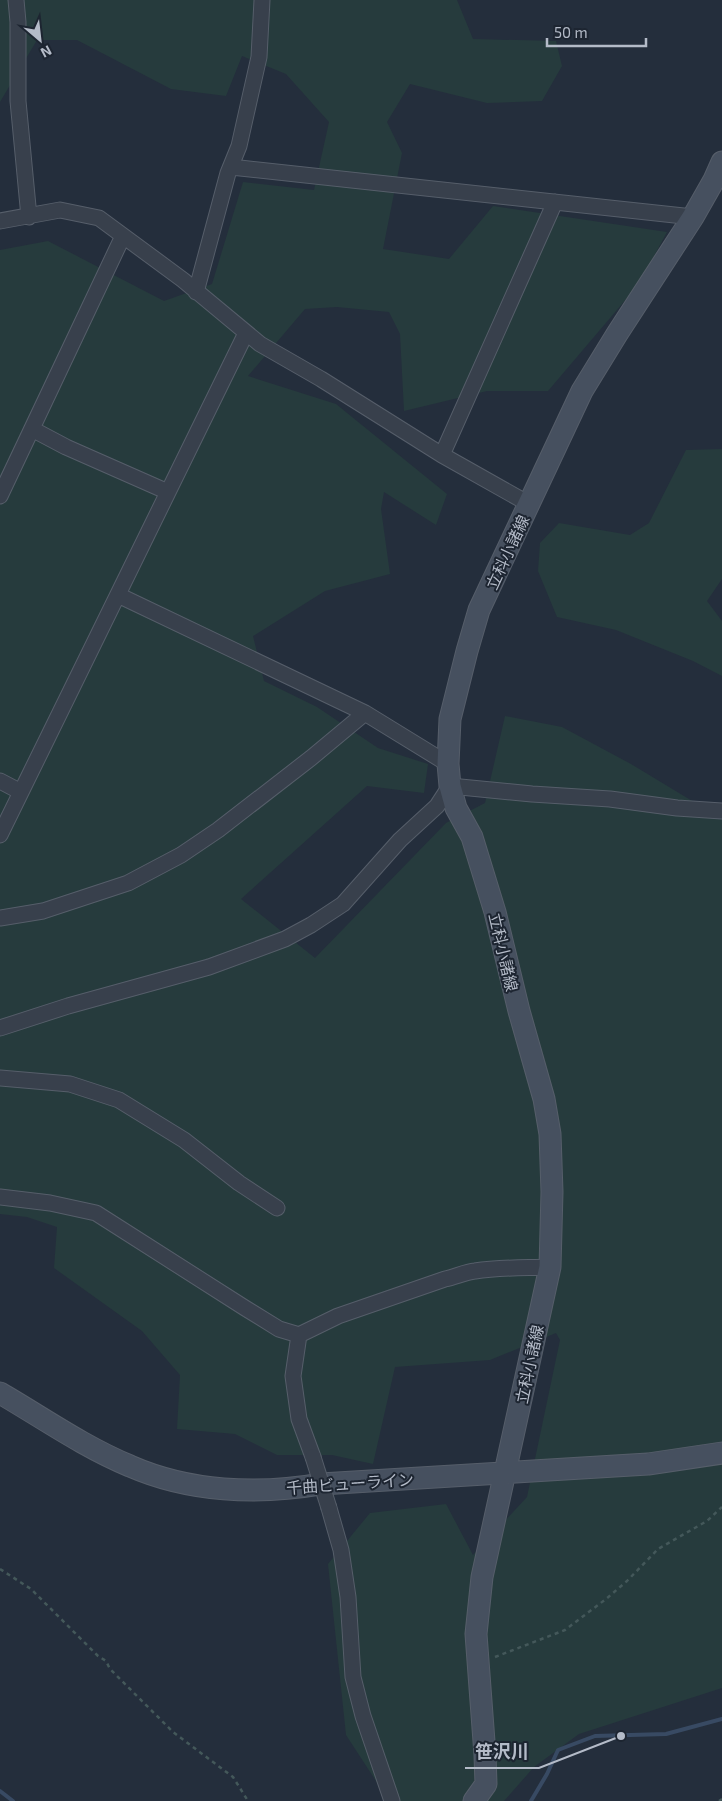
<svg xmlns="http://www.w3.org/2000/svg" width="722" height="1801" viewBox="0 0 722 1801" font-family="'Exo 2','Noto Sans JP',sans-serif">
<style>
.green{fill:#263b3d}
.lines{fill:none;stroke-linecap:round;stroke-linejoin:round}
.stream{stroke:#384a63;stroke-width:4}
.street-casing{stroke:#565e6a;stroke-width:17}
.secondary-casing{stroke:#565e6a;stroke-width:23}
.path{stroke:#44585a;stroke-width:2.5;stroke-dasharray:4 4;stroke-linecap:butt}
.street{stroke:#38404c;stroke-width:15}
.secondary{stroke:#46505f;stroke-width:21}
.street-bridge-casing{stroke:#565e6a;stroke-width:17;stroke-linecap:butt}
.street-bridge{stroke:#38404c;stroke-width:15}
.labels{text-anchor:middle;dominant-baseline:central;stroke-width:4;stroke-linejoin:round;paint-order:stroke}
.street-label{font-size:16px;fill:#b4bbc8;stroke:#1d2531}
.leader{fill:none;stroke:#b4bbc8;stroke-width:2}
.callout-dot{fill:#b4bbc8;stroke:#1d2531;stroke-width:2}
.callout-label{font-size:18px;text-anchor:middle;font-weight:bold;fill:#b4bbc8;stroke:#1d2531;stroke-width:4;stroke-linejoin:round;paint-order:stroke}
</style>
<rect width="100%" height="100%" fill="#242e3c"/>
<path class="green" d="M0 0H457L473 39 556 41 562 66 542 101 487 103 410 84 387 122 402 153 383 249 449 259 493 206 667 232 639 284 548 391H487L404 411 400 334 389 312 337 307 305 309 248 376 336 404 447 494 436 525 384 492 381 509 390 574 325 591 253 636 264 681 317 707 378 748 428 764 424 793 367 786 241 899 315 958 446 823 485 803 505 716 562 727 631 764 722 819V1688L579 1734 534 1767 504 1801H389L346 1735 328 1564 370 1513 446 1504 473 1555 527 1497 560 1340 556 1333 490 1360 395 1367 373 1464 332 1455H277L235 1434 177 1429 180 1375 142 1331 54 1268 57 1227 27 1217 0 1214V250L48 241 164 301 212 284 243 182 314 190 329 122 286 74 242 56 226 96 171 89 77 40H37L0 102Z
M722 449V579L707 601 722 621V676L693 661 616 630 557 617 538 571 540 543 559 523 630 535 649 523 686 450Z"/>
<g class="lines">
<path class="stream" d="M0 1791 13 1801
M531 1801 547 1774 558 1750 595 1736 666 1734 722 1719"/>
<defs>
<path id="street" d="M16 0 18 22V101L29 217
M231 167 693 217
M0 221 60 210 99 218 183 280 260 344 321 379 442 455 529 504
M196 292 228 173 239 146 259 57 262 0
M32 429 66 447 168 492
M442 455 555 202
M0 496 123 236
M118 595 365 713 448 764
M0 781 21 792
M0 835 246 333
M0 918 43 911 128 883 181 855 218 830 311 758 365 713
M0 1028 68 1006 209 967 285 939 311 925 343 904 400 840 437 806 450 786 532 794 610 799 677 808 722 811
M0 1078 70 1084 119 1100 184 1140 239 1183 277 1208
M0 1197 50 1203 96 1213 245 1308 279 1329 299 1335 338 1316 445 1279C455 1277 465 1272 475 1271 500 1267 525 1268 550 1267
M299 1335 293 1376 299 1419 313 1457
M329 1508 341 1550 348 1597 353 1677 363 1716 392 1801"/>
<path id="secondary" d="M0 1393C43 1418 84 1447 130 1466 189 1492 257 1495 321 1484L648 1464 722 1453
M474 1801 486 1784 485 1755 476 1634 482 1577 550 1267 552 1192 550 1134 544 1099 519 1011 495 912 472 837 456 808 450 786 448 764 450 719 467 651 479 610 582 391 617 334 693 217 714 180 722 162"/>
</defs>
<use href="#street" class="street-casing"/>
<use href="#secondary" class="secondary-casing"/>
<path class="path" d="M0 1569 31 1589 98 1656 106 1661 110 1669 173 1732 233 1777 248 1801
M495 1657 565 1630 606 1599 627 1581 658 1549 707 1521 722 1507
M719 1801 722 1799"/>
<use href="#street" class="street"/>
<use href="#secondary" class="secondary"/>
<defs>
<path id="street-bridge" d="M313 1457 329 1508"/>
</defs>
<use href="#street-bridge" class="street-bridge-casing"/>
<use href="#street-bridge" class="street-bridge"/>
</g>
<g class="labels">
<g class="street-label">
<text transform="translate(507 552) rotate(-65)">立科小諸線</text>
<text transform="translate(504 952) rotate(77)">立科小諸線</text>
<text transform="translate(529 1364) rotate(-78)">立科小諸線</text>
<text transform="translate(350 1483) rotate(-4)">千曲ビューライン</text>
</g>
</g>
<path class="leader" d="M621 1736L539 1768H465"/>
<circle class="callout-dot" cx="621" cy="1736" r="5"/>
<g class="callout-label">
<text x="502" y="1758">笹沢川</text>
</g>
<g transform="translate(40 40) rotate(152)" stroke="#1d2531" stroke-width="4" paint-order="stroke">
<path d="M0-4L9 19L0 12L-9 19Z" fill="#b4bbc8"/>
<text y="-8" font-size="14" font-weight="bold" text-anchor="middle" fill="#b4bbc8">N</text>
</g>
<path d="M547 38v8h99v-8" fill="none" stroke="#b4bbc8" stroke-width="2.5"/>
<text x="554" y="38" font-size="15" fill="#b4bbc8" stroke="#1d2531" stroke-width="4" paint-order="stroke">50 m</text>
</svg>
